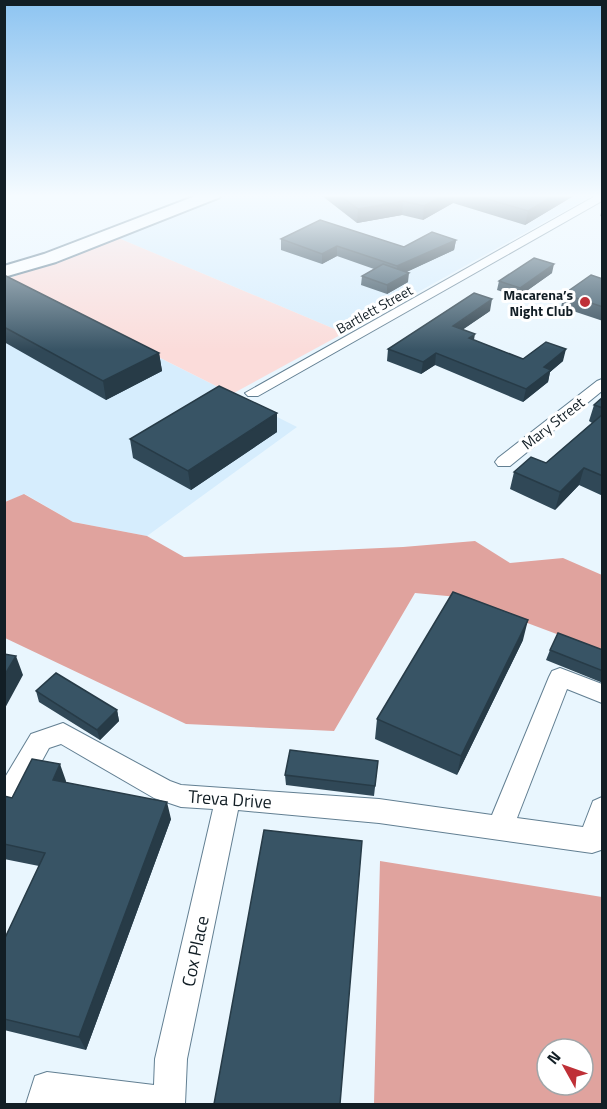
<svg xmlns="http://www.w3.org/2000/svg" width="607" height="1109" viewBox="0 0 607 1109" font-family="'Titillium Web',sans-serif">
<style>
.built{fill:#d6edfd}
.green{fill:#fbdcda}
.forest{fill:#e0a39e;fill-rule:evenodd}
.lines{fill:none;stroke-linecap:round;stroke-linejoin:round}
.minor-casing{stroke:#627f92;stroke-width:2}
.secondary-casing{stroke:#627f92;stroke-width:4}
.minor{fill:#fff;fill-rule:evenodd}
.secondary{fill:#fff;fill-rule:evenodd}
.wall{fill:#304857}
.shaded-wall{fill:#273b47}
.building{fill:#385465;stroke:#273b47;stroke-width:1.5}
.poi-dot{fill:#bf3037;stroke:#fff;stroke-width:2}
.labels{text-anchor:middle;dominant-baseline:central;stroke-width:6;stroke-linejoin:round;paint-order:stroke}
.far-poi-label{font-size:14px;font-weight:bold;fill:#121e25;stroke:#fff;text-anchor:end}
.far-street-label{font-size:14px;fill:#121e25;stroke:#fff}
.street-label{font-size:15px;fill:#121e25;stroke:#fff}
.near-street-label{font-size:18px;fill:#121e25;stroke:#fff}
</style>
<rect width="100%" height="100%" fill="#e9f6fe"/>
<path class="built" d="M225 195H593L344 333 116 237Z
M4 280 232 394 297 427 147 536 73 522 25 494 5 502Z"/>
<path class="green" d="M116 237 344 333 232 394 5 280Z"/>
<path class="forest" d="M24 494 73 522 147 536 184 557 403 547 475 541 510 563 563 558 602 575V651L458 597 415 593 334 731 186 724 5 638V502Z
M380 861 602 897V1104H374ZM547 1049H583V1085H547Z"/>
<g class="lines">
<defs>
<path id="minor" d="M597 195H602V201L258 396H248L245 393Z
M602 379V391L510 466H498L495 462 498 458 597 381Z
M560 668 602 684V703L567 689 517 818 583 827 593 801 602 797 601 850 592 853 379 823 238 810 187 1059 185 1104H26L35 1076 47 1072 154 1085 155 1059 213 809 181 807 154 798 61 744 49 748 21 799 12 802 4 801V779L31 734 63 723 170 781 181 785 379 799 492 815 549 677 552 671Z"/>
<path id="secondary" d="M198 195H221L218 198 56 262 4 277V266L44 254Z"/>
</defs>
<use href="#minor" class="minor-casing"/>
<use href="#secondary" class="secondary-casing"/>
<use href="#minor" class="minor"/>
<use href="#secondary" class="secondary"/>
</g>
<path class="wall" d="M321 195H575L525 225 453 203 423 220 402 215 357 223Z
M603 206V217L600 216Z
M281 239 404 247 456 240 454 250 406 272 408 282 387 294 361 285 362 276 374 269 337 256 322 264 281 250Z
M552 273 518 297 497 290 499 281Z
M4 275 159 353 162 371 106 400 4 342Z
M603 279V321L561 307 564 294Z
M490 311 463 329 474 340 523 359 563 361 550 372 548 382 523 402 435 365 421 374 387 361 388 349Z
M594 405 603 408V496L579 485 555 510 510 489 514 472 546 463 592 423 589 421Z
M277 413V432L191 490 133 458 130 439Z
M523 640 457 775 375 739 377 719Z
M550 650H603V683L546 660Z
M36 691 117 710 119 721 100 740 39 702Z
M378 761 374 796 286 785 285 775Z
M66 781V782L171 819 86 1050 4 1030V940L39 866 4 859V796L12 798Z"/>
<path class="shaded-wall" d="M444 195H454L453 203 423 220 424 206Z
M555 195H575L525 225 528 211Z
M403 201 402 215 357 223 358 209Z
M456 240 454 250 396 277 397 266Z
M337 246V256L322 264V254Z
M554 264 552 273 518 297 520 288Z
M409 273 408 282 387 294V285Z
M492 299 490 311 452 337 453 326Z
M475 334 473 345 469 338Z
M566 349 563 361 550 372 548 382 523 402 526 389 544 367Z
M159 353 162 371 106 400 103 381Z
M436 353 435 365 421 374 423 362Z
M277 413V432L191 490 188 471Z
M584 468 579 485 555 510 560 492Z
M528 620 523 640 457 775 461 756Z
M16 656 23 675 4 710V676Z
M117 710 119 721 100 740 97 730Z
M60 764 66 781 59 797 53 780Z
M167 802 171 819 86 1050 79 1037Z"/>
<path class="building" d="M339 195H444L424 206 403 201 358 209Z
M474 195H555L528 211Z
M320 220 404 247 432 232 456 240 397 266 337 246 322 254 281 239Z
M534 258 554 264 520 288 499 281Z
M383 264 409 273 387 285 362 276Z
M4 275 159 353 103 381 4 327Z
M591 275 603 279V307L564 294Z
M474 293 492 299 453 326 475 334 469 338 523 359 546 342 566 349 544 367 551 370 526 389 436 353 423 362 388 349Z
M219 386 277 413 188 471 130 439Z
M603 397V408L594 405Z
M603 414V476L584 468 560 492 514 472 531 457 546 463Z
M453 592 528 620 461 756 377 719Z
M558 633 603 650V671L550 650Z
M4 654 16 656 4 676Z
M56 673 117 710 97 730 36 691Z
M290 750 378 761 375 786 285 775Z
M32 759 60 764 53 780 167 802 79 1037 4 1019V940L45 853 4 844V796L12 798Z
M264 830 362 841 340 1104H214Z"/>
<linearGradient id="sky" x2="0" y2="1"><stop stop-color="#8dc4f1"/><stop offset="0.56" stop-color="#f5fbff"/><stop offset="1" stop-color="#f5fbff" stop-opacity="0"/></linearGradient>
<rect width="607" height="350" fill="url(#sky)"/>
<circle class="poi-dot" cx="585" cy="302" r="6"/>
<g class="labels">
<g class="far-poi-label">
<text x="573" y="294">Macarena’s<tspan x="573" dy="16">Night Club</tspan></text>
</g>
<g class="far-street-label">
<text transform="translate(374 309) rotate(-29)">Bartlett Street</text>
</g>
<g class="street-label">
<text transform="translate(553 423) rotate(-38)">Mary Street</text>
</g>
<g class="near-street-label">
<text transform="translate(230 799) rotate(4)">Treva Drive</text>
<text transform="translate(195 951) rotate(-78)">Cox Place</text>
</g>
</g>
<rect width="607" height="1109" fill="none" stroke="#121e25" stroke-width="12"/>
<g transform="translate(565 1067) rotate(310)"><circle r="28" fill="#ffffff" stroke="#a0a5a8" stroke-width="1.5"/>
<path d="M0-4.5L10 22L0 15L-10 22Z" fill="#bf3037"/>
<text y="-9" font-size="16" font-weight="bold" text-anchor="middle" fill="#121e25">N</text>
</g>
</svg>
